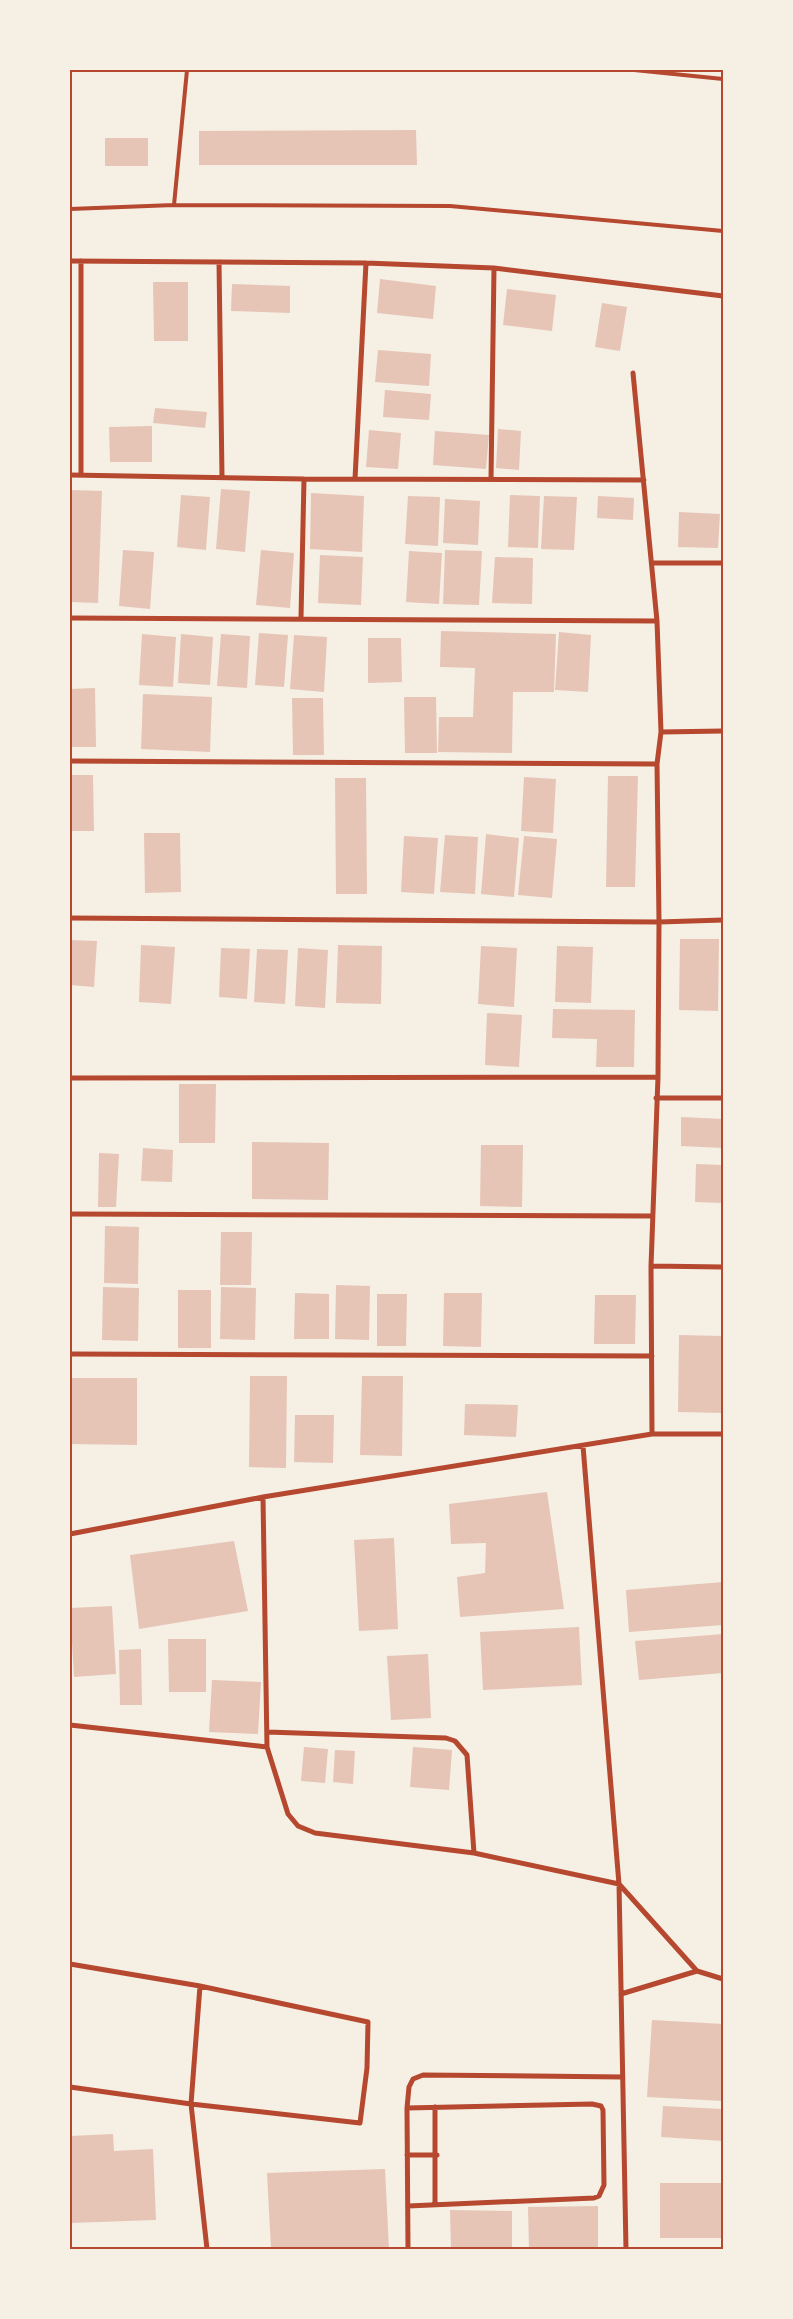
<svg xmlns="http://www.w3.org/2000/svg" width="793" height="2319" viewBox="0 0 793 2319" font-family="Lato,sans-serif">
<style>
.building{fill:#e6c5b7}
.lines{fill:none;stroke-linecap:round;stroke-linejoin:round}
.service{stroke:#b5482f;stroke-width:4}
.minor{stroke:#b5482f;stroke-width:5}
.neatline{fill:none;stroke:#b5482f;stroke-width:2}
</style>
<rect width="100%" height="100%" fill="#f6efe4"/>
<path class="building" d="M416 130 417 165H199V131Z
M105 138H148V166H105Z
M380 279 436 286 433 319 377 313Z
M153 282H188V341H154Z
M232 284 290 286V313L231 311Z
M507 289 556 295 552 331 503 325Z
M602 303 627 307 620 351 595 347Z
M378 350 431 354 429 386 375 382Z
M385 390 431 394 429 420 383 417Z
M155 408 207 412 205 428 153 423Z
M152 426V462H110L109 427Z
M498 429 521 431 519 470 496 468Z
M369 430 401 433 398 469 366 467Z
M435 431 489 435 486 469 433 465Z
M221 489 250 491 245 552 216 549Z
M70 490 102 491 98 603 70 602Z
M311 493 364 496 362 552 310 549Z
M181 495 210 497 206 550 177 547Z
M510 495 540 496 538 548 508 547Z
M408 496 440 497 438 546 405 544Z
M544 496 577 497 574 550 541 549Z
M598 496 634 498 633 520 597 518Z
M445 499 480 501 478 545 443 543Z
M679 512 720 514 718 548 678 547Z
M123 550 154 552 150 609 119 606Z
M261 550 294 553 290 608 256 605Z
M445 550 482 551 479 605 443 604Z
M409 551 442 553 439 604 406 602Z
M320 555 363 557 361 605 318 603Z
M495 557 533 558 532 604 492 603Z
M441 631 556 634 554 692H513L512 753 438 752 439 717H473L475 668 440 667Z
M559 632 591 635 588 692 555 690Z
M259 633 288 635 284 687 255 685Z
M142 634 176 637 173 687 139 685Z
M181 634 213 637 210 685 178 683Z
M221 634 250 636 247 688 217 686Z
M294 635 327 637 324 692 290 689Z
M368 638H401L402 682 368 683Z
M95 688 96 747H70V689Z
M143 694 212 697 210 752 141 749Z
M404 697H436L437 753H405Z
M292 698H323L324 755H293Z
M70 775H93L94 831H70Z
M608 776H638L635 887H606Z
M524 777 556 779 553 833 521 831Z
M335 778H366L367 894H336Z
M144 833H180L181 892 145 893Z
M486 834 519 838 514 897 481 894Z
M445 835 478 837 475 894 440 892Z
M404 836 438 838 434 894 401 892Z
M524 836 557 839 552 898 518 895Z
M680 939H719L718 1011 679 1010Z
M70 940 97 941 94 987 70 985Z
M141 945 175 947 171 1004 139 1002Z
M338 945 382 946 381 1004 336 1003Z
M481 946 517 948 514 1007 478 1004Z
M557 946 593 947 591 1003 555 1002Z
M221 948 250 949 247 999 219 997Z
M298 948 328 950 325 1008 295 1006Z
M257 949 288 950 285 1004 254 1002Z
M553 1009 635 1010 634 1067H596L597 1039 552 1038Z
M487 1013 522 1015 519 1067 485 1065Z
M179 1084H216L215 1143H179Z
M681 1117 723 1119V1148L681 1146Z
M252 1142 329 1143 328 1200 252 1199Z
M481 1145H523L522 1207 480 1206Z
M143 1148 173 1150 172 1182 141 1181Z
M99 1153 119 1154 116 1207H98Z
M696 1164 723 1165V1203L695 1202Z
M105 1226 139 1227 138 1284 104 1283Z
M221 1232H252L251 1285H220Z
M336 1285 370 1286 369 1340 335 1339Z
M103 1287 139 1288 138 1341 102 1340Z
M221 1287 256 1288 255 1340 220 1339Z
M178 1290H211V1348H178Z
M295 1293 329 1294V1339H294Z
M444 1293H482L481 1347 443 1346Z
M377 1294H407L406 1346H377Z
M595 1295H636L635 1344H594Z
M679 1335 723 1336V1413L678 1412Z
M250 1376H287L286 1468 249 1467Z
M362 1376H403L402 1456 360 1455Z
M70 1378H137V1445L70 1444Z
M465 1404 518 1405 516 1437 464 1435Z
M295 1415H334L333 1463 294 1462Z
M547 1492 564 1609 460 1617 457 1577 485 1573 486 1543 451 1544 449 1504Z
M394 1538 398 1629 359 1631 354 1540Z
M234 1541 248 1611 139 1629 130 1555Z
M723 1582V1625L629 1632 626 1590Z
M112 1606 116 1674 74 1677 70 1608Z
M579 1627 582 1685 483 1690 480 1632Z
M723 1634V1673L639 1680 635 1641Z
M168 1639H206V1692H169Z
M141 1649 142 1705H120L119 1650Z
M428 1654 431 1718 391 1720 387 1656Z
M212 1680 261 1682 258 1734 209 1732Z
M304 1747 328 1749 325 1783 301 1781Z
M413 1747 452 1750 449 1790 410 1787Z
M335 1750 355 1751 353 1784 333 1782Z
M652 2020 723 2024V2101L647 2097Z
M663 2106 723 2109V2141L661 2137Z
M113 2134 114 2151 153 2149 156 2220 70 2223V2136Z
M385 2169 389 2249H271L267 2173Z
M660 2183H723V2238H660Z
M598 2206V2249H529L528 2207Z
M450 2210 512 2211V2249H451Z"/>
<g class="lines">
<path class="service" d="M634 70 723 79
M174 205 187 70
M70 209 174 205 450 206 723 231"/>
<path class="minor" d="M70 261 366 263 494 268 723 296
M219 262 222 477
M633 373 657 621 661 732 657 764 659 922 658 1077 651 1266 652 1434
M70 475 304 479 644 480
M81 475V261
M355 479 366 263
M491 479 494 268
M653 563H723
M70 618 657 621
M301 618 304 479
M661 732 723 731
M70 761 657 764
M70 918 659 922 723 920
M70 1078 658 1077
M656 1098H723
M70 1214 652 1216
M651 1266 723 1267
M70 1354 652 1356
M583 1446 619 1884 626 2249
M263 1497 267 1747 288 1814 298 1826 315 1833 474 1853 619 1884 697 1971
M70 1534 263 1497 652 1434H723
M70 1725 267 1747
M267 1732 446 1738 455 1741 467 1755 474 1853
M70 1964 200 1986 368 2022 367 2068 360 2123 191 2104 70 2087
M200 1986 191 2104 207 2249
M621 1994 697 1971 723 1979
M435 2107V2205
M407 2108 592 2104 601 2106 603 2110 604 2185 599 2196 594 2198 408 2206
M407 2155H437
M408 2249 407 2108 409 2087 413 2079 423 2075 623 2077"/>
</g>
<rect width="793" height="2319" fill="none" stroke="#f6efe4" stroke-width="142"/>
<rect x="71" y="71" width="651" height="2177" class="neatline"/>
</svg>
